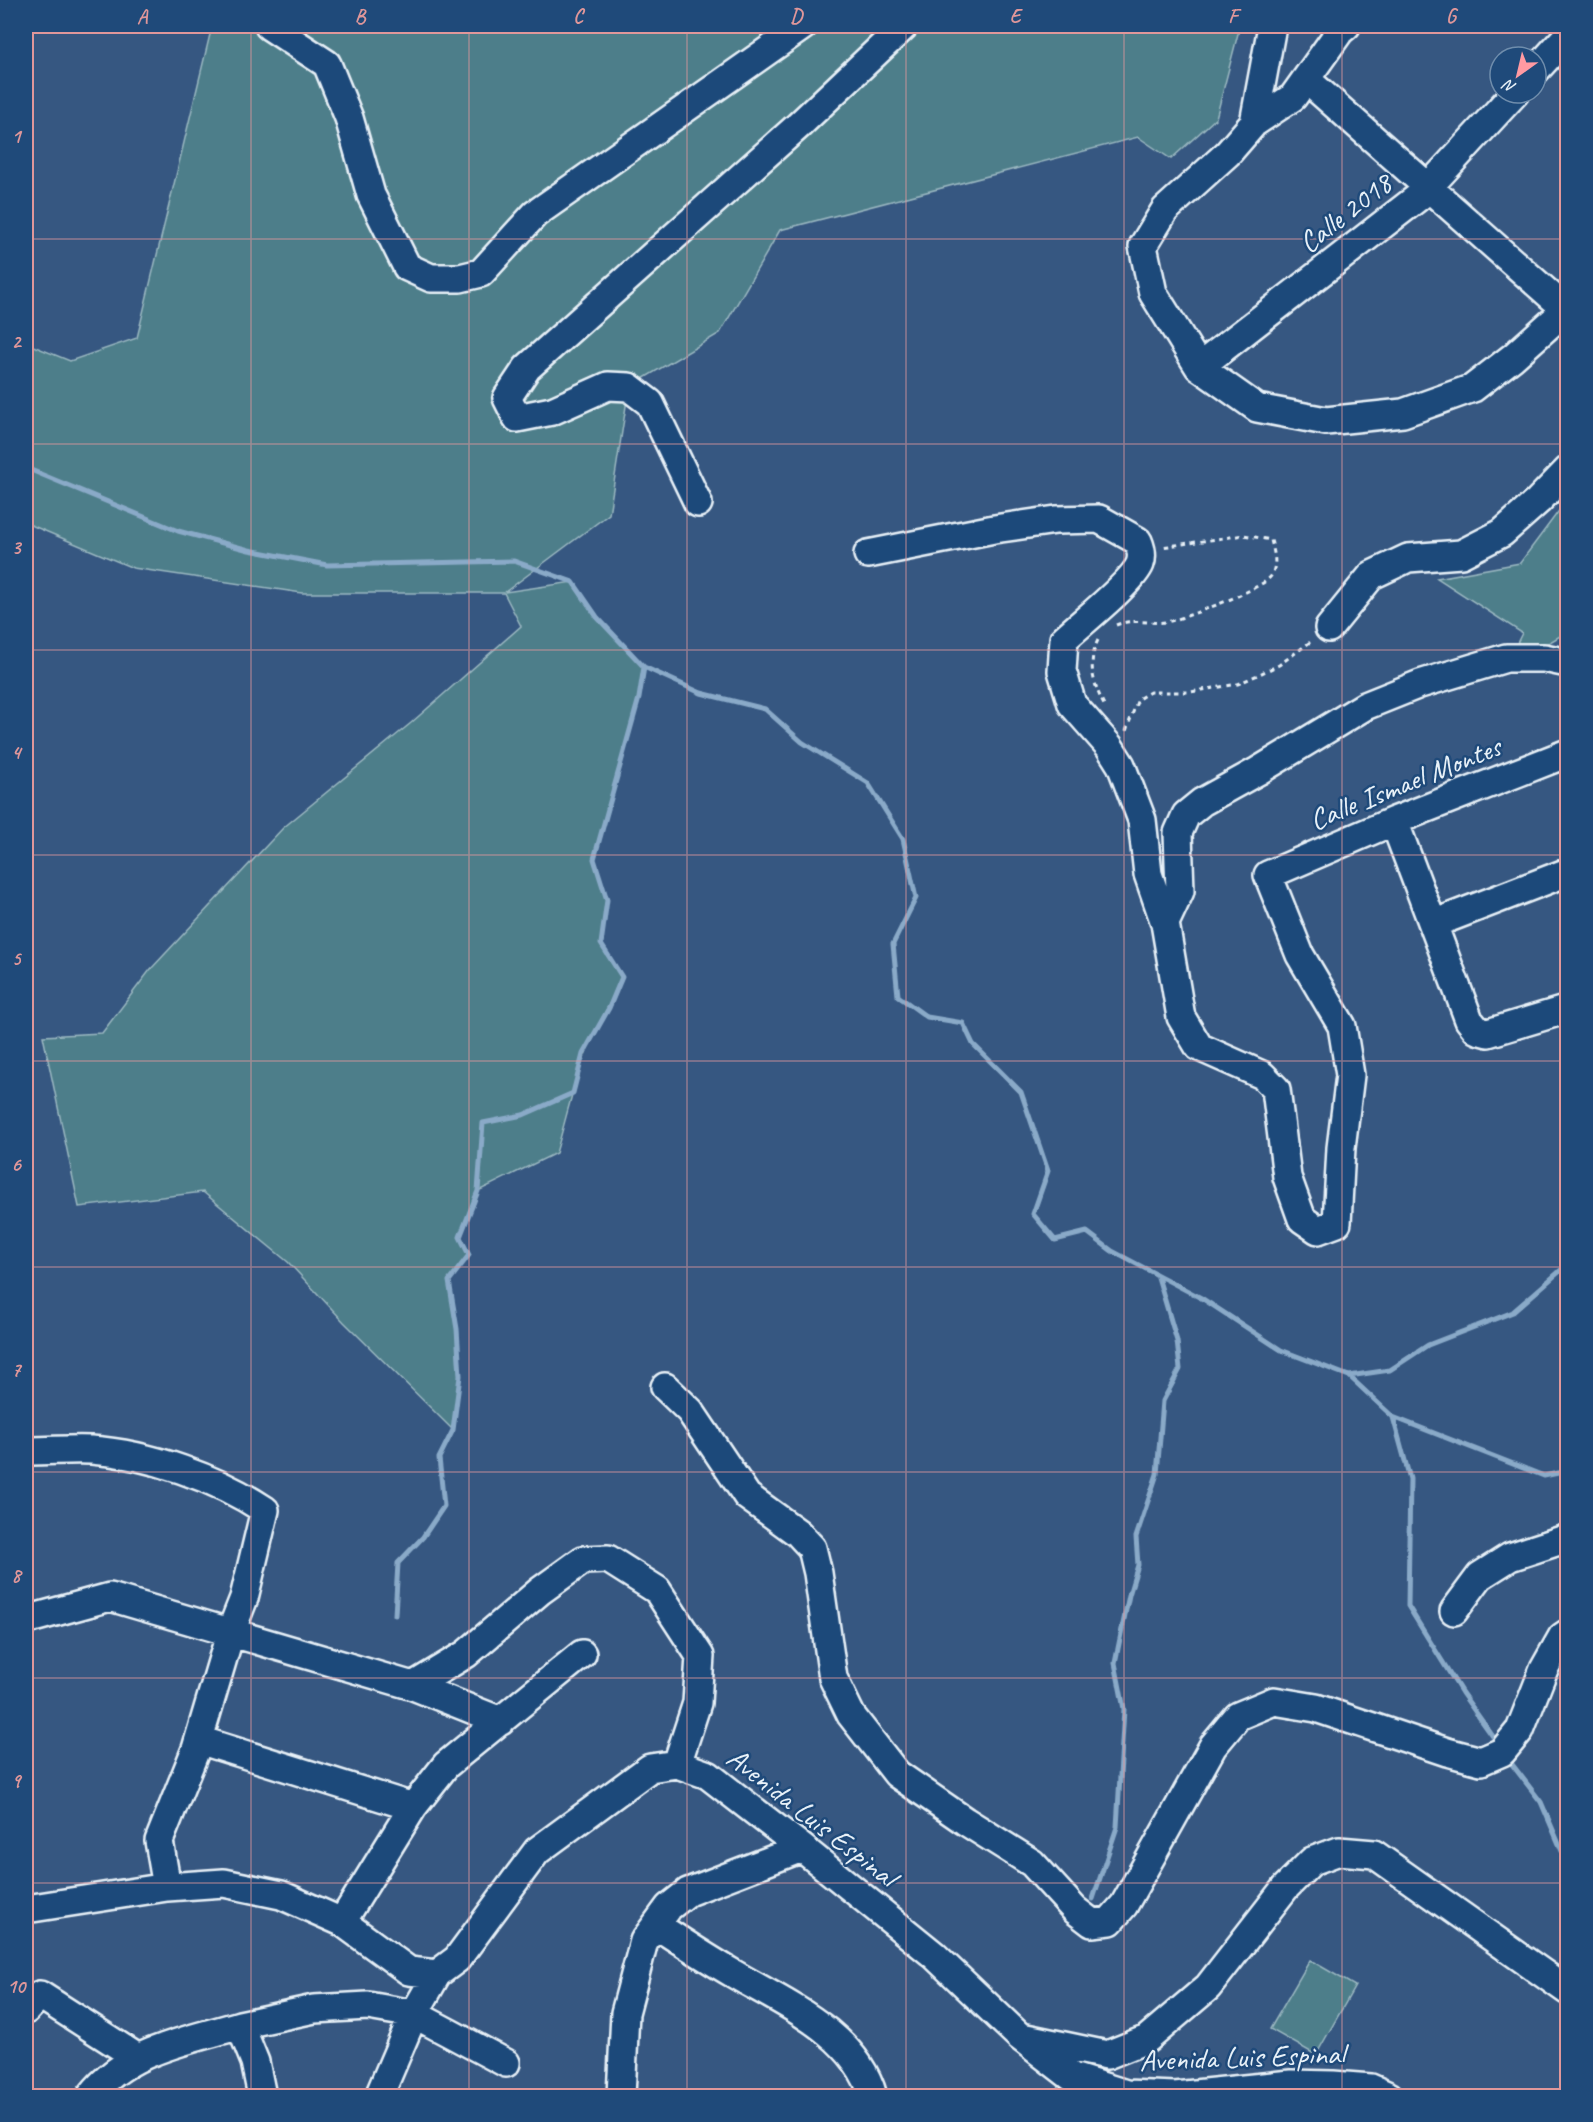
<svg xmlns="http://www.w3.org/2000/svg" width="1593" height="2122" viewBox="0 0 1593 2122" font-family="Caveat,sans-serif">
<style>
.green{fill:#4e7e8a;stroke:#9bb8c1;stroke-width:1.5}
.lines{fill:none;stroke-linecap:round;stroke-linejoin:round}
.stream{stroke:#8aaac8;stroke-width:5}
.minor-casing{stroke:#e8f1f8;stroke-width:32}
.path{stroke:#e8f1f8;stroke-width:3;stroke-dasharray:4.5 4.5;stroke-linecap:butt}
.minor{stroke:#1f4a7a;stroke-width:27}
.grid{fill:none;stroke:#e0979a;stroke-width:1.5;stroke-opacity:0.55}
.labels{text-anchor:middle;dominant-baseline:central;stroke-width:5;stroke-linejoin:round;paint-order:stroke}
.street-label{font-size:30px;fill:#e8f1f8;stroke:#1f4a7a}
.neatline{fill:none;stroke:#e0979a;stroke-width:2}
.grid-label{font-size:20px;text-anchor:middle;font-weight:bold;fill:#e0979a}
</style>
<rect width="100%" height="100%" fill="#365781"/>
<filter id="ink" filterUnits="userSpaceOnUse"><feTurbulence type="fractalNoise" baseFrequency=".0167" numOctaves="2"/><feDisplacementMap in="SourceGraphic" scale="12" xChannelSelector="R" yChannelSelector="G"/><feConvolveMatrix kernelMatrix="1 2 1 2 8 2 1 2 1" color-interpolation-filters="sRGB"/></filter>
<g filter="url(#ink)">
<path class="green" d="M212 26H1240L1216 118 1171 159 1138 137 780 230 720 333 629 387 609 514 505 592 573 582 597 617 644 667 639 698 594 859 607 900 601 944 622 977C613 999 601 1018 592 1039 575 1075 567 1116 556 1153L478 1191 460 1237 469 1255 449 1281 457 1329 460 1376 453 1430 344 1322 288 1262 203 1192 79 1207 43 1036 102 1033 150 970 283 828 411 723 521 626 504 593H302L133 568 26 523V343L70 361 137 338Z
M1567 500V632L1533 652 1513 651 1522 633 1437 578 1520 563Z
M1310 1960 1355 1986 1316 2055 1270 2029Z"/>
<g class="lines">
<path class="stream" d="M26 468 178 531 249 550 327 565 514 561 573 582 597 617 644 667 701 693 765 709 802 742 868 783 903 839 916 898 893 944 898 996 927 1017 963 1023 973 1044 1021 1092 1048 1171 1033 1214 1055 1240 1087 1232 1112 1251 1203 1299 1281 1350 1349 1376 1390 1370 1428 1345 1513 1312 1568 1264
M1349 1376 1393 1417 1410 1479 1408 1606 1462 1693 1494 1738
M1393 1417 1544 1476 1568 1471
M395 1615 398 1563 423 1537 444 1506 439 1458 453 1430 460 1376 457 1329 449 1281 469 1255 460 1237 478 1191 483 1123 523 1115 573 1093 583 1054 609 1008 622 977 601 944 607 900 594 859 639 698 644 667
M1511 1763 1541 1802 1565 1858 1568 1869
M1093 1899 1117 1827 1124 1709 1115 1663 1129 1595 1138 1565 1136 1537 1157 1474 1163 1401 1180 1369 1177 1341 1158 1277"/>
<defs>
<path id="minor" d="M269 26 327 64 349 118 371 195 407 267 431 278H460L481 273 535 214 803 26
M1272 26 1254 123 1228 153 1165 210 1143 246 1153 293 1199 367 1257 408 1326 421 1403 413 1473 388 1513 357 1568 308
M1536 70 1568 35
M1307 80 1568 311
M1254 123 1293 97 1340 31 1346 26
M1199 367 1421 195 1515 93
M698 503 650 403 629 387 608 386 552 411 517 418 507 398 527 368 798 126 904 26
M868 554 994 529 1056 520 1099 519 1138 541C1141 548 1143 556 1140 564 1133 582 1081 623 1064 639L1062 671 1072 704 1109 746 1121 765 1142 820 1148 874 1165 923
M1329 628 1372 575 1408 558 1461 554 1502 533 1538 501 1568 470
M1568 659 1563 662 1544 658H1506L1420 684 1365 706 1258 771 1202 802 1186 815 1178 833 1180 891 1165 923 1181 1017 1199 1047 1262 1075 1276 1089 1287 1177 1302 1219 1318 1230 1337 1223 1341 1148 1350 1075 1342 1026 1300 955 1268 875 1394 821 1568 753
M1394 821 1469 1020 1477 1030 1488 1033 1568 1009
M1433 924 1568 872
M665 1387 690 1411 747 1496 798 1533 812 1548 818 1573 833 1678 851 1715 897 1774 965 1821 1032 1863 1075 1910 1092 1923 1110 1921 1124 1905 1213 1746 1238 1716 1274 1701 1316 1708 1447 1752 1481 1761 1502 1752 1520 1730 1544 1669 1562 1637 1568 1633
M26 1453 31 1451C51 1451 71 1449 91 1450 149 1454 217 1478 265 1510L244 1598 231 1631 196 1749 159 1841 167 1887
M1454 1611 1480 1576 1510 1557 1568 1538
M26 1620 110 1597 413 1686 466 1654 540 1591 583 1560 608 1559 657 1590 700 1656 697 1703 677 1764
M413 1686 501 1721
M199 1740 413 1807
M26 1909 167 1887 224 1883 281 1895 342 1922 409 1971 437 1974 457 1959 537 1851 650 1768 677 1764 708 1775 802 1848 934 1955 1019 2036 1072 2077 1126 2094 1175 2096 1291 2084 1333 2085 1371 2088 1389 2096
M342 1922 413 1807 446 1765 582 1654
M656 1925C682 1942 708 1959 734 1974 785 2004 856 2034 873 2096
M26 2010 40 1995 138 2058
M240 2025 314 2009 368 2006 414 2014 506 2063
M1026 2038 1107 2055 1147 2039 1208 1987 1285 1888 1312 1861 1339 1851 1374 1854 1568 1991
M91 2096C126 2050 187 2041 240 2025L255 2062 262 2096
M379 2096 414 2014 437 1974
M621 2096 625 2013 644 1941 669 1907 688 1892 802 1848"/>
</defs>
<use href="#minor" class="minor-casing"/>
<path class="path" d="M1116 625C1133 618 1148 624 1166 622 1183 619 1263 589 1271 576 1278 564 1274 553 1271 540L1244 535 1162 547
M1098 640C1087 663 1093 683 1104 705
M1126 731 1138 699 1150 692H1190L1238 684 1279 665 1313 640"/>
<use href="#minor" class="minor"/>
</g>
</g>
<path class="grid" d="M251 26V2096M469 26V2096M687 26V2096M906 26V2096M1124 26V2096M1342 26V2096M26 239H1568M26 444H1568M26 650H1568M26 855H1568M26 1061H1568M26 1267H1568M26 1472H1568M26 1678H1568M26 1883H1568"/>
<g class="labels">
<g class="street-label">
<text transform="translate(1345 213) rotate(-38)">Calle 2018</text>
<text transform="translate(1405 783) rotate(-22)">Calle Ismael Montes</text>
<text transform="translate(812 1817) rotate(38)">Avenida Luis Espinal</text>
<text transform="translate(1242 2057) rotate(-2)">Avenida Luis Espinal</text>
</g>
</g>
<rect width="1593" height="2122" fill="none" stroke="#1f4a7a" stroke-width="66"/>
<g transform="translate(1518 75) rotate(214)"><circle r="28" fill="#1f4a7a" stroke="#6f8dac" stroke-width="1.5"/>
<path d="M0-4.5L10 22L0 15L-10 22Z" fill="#ff9aa2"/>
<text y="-9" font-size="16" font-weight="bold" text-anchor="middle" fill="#e8f1f8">N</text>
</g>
<rect x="33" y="33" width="1527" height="2056" class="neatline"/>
<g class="grid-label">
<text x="142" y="23">A</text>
<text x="360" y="23">B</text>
<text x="578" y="23">C</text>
<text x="796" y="23">D</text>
<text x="1015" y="23">E</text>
<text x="1233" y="23">F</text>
<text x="1451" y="23">G</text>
<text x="16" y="143">1</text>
<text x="16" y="348">2</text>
<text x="16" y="554">3</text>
<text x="16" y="759">4</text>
<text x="16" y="965">5</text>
<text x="16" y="1171">6</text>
<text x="16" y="1376">7</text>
<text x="16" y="1582">8</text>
<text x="16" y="1787">9</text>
<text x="16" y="1993">10</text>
</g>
</svg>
